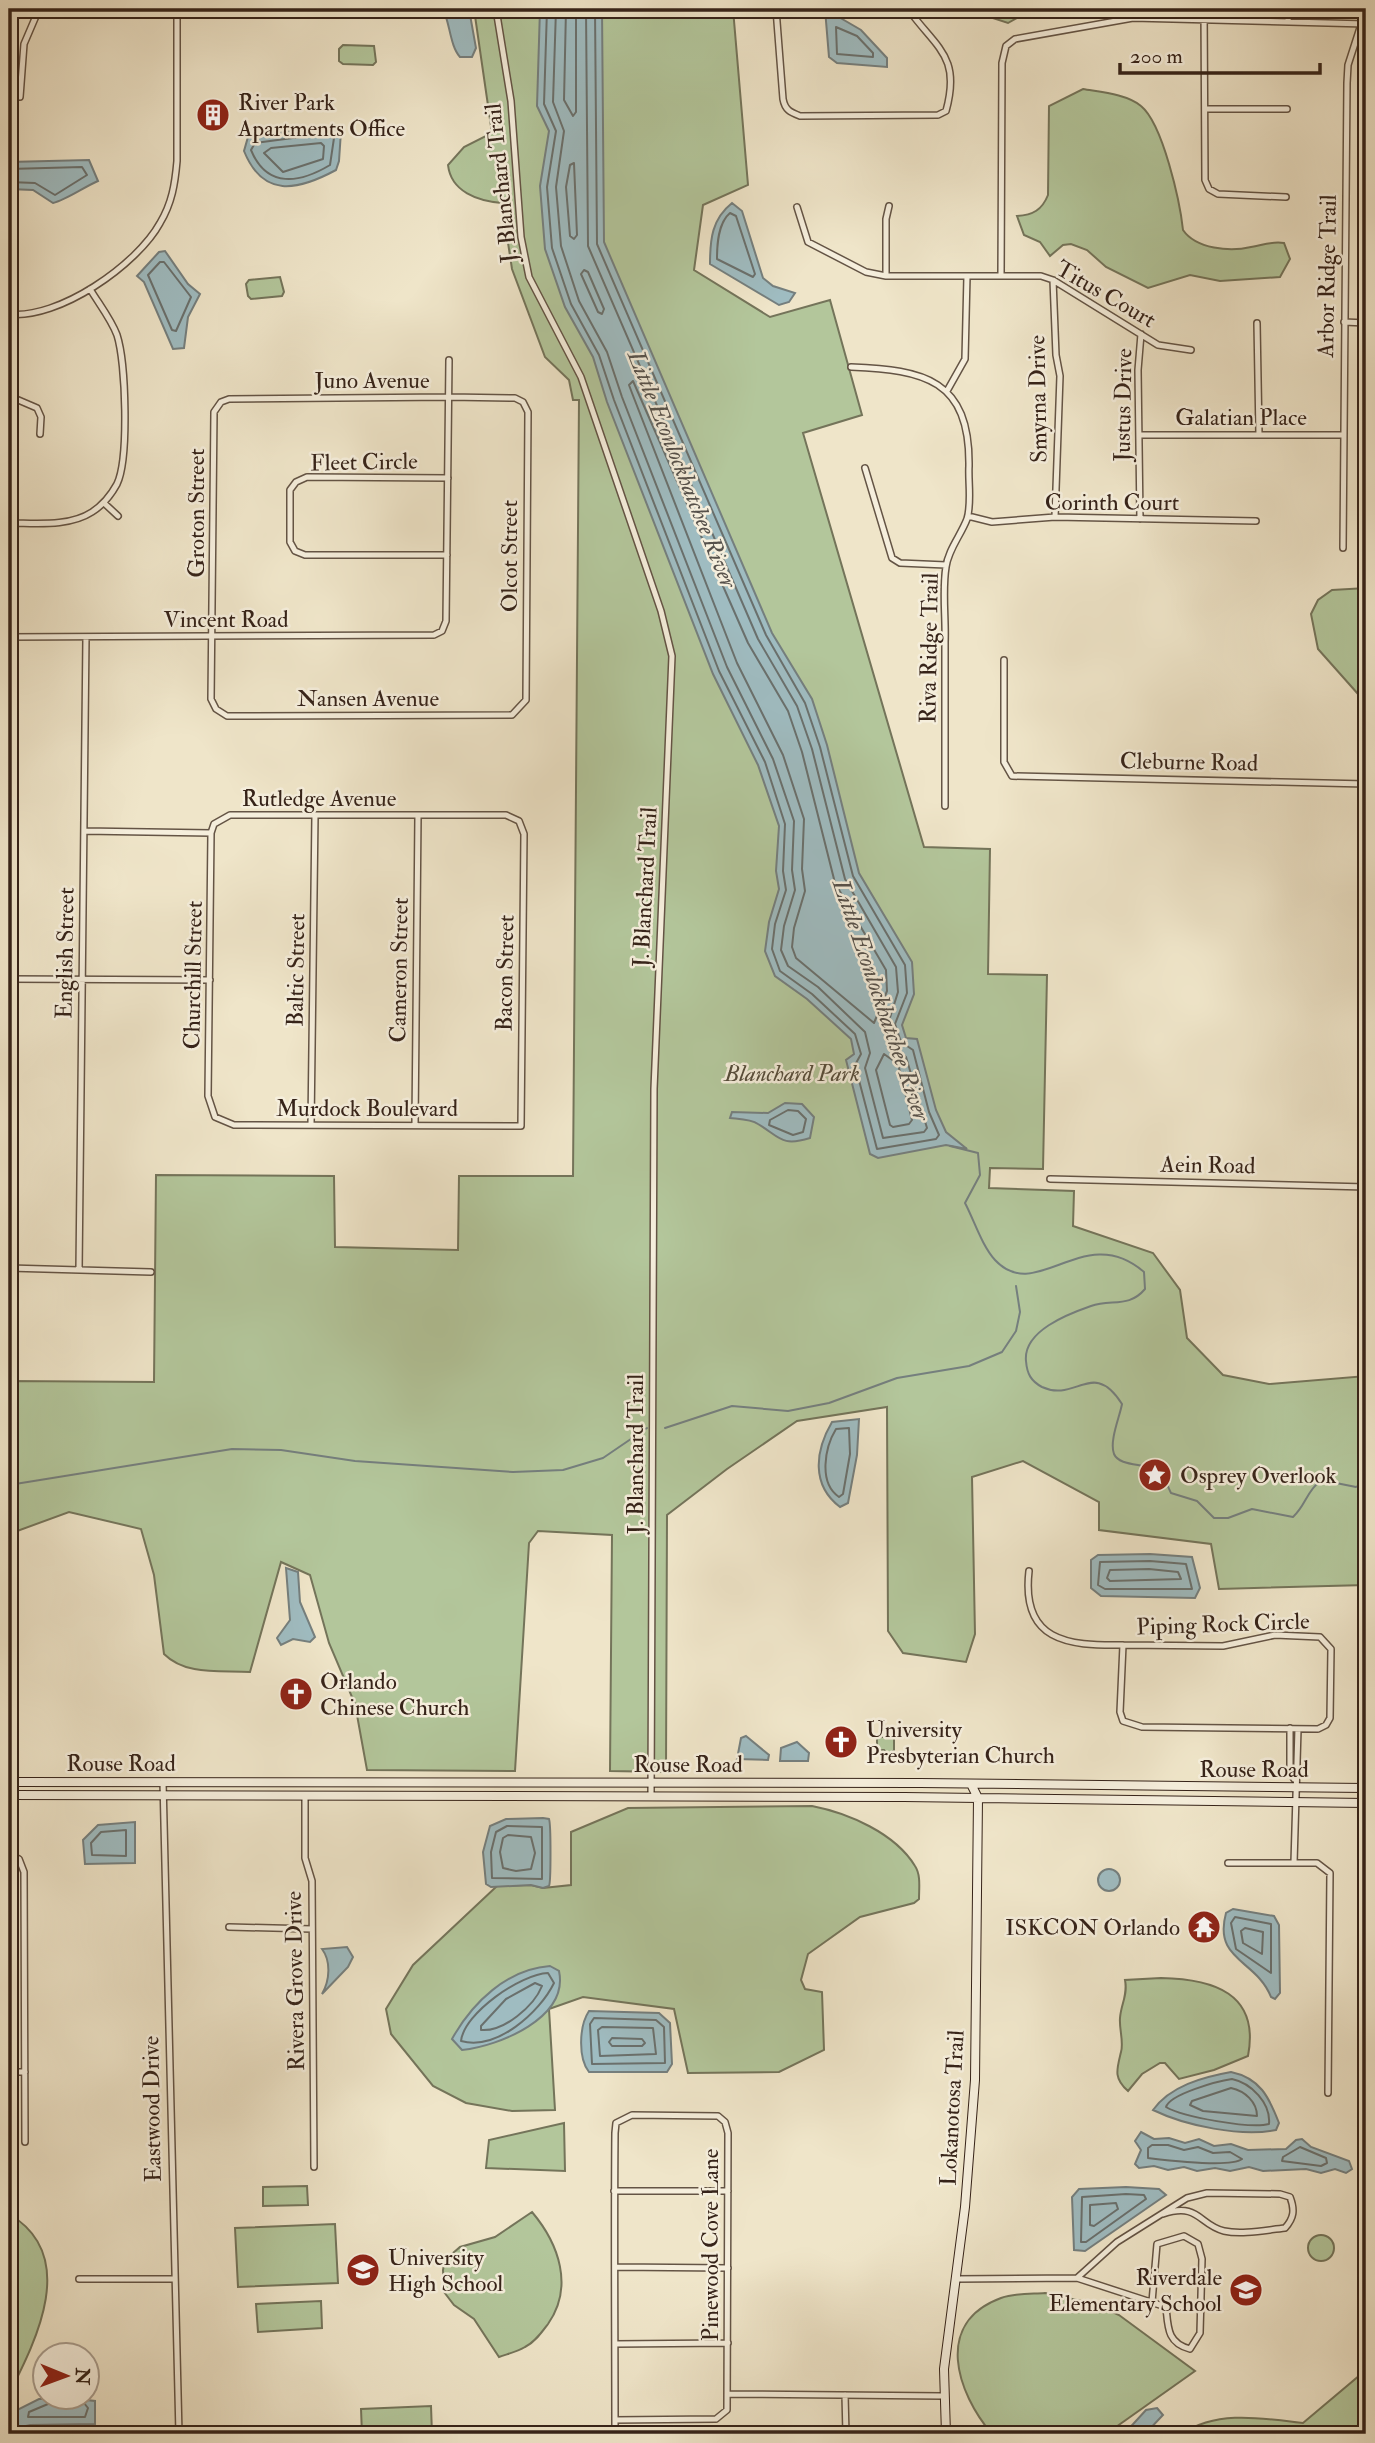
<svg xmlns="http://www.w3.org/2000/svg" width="1375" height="2443" viewBox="0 0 1375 2443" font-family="'IM FELL Double Pica',serif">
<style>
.green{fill:#b3c69b;stroke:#74745a;stroke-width:2}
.water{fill:#9fbcc1;stroke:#757f7e;stroke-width:2}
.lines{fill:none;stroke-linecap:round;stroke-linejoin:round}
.shore{stroke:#6a706d;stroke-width:2}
.stream{stroke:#757f7e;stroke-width:2}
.street-casing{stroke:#645445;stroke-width:8}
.secondary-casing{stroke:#362319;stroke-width:10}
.street{stroke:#f5eedc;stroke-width:5}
.secondary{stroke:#f5eedc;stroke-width:8}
.labels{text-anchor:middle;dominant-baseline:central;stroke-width:5;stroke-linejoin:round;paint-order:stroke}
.poi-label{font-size:23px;fill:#362319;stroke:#f5eedc;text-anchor:start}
.street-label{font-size:23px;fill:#362319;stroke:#f5eedc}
.park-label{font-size:23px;font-style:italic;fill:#554c3a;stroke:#f5eedc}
.water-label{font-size:24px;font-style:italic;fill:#56514b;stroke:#f5eedc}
</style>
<rect width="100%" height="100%" fill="#efe5c9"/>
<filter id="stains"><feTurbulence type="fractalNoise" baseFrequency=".00286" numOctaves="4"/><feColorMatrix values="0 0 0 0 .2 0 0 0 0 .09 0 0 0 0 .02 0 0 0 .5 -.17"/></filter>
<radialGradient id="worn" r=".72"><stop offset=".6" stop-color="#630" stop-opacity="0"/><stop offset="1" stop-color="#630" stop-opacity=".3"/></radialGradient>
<path class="green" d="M474 9H733L748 185 703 205 694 270 770 317 830 300 862 415 803 433 924 847 990 849 988 974 1047 975 1043 1169 990 1168 989 1188 1074 1191 1073 1226 1153 1253 1180 1290 1187 1338 1223 1375 1269 1384 1366 1376V1585L1219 1589 1211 1544 1099 1530V1502L1023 1461 972 1477 975 1634 966 1662 903 1653 888 1631 887 1407 797 1421 727 1469 667 1515 666 1772 610 1771 612 1535 538 1531 529 1543 515 1771 367 1770 355 1704 329 1643 310 1575 281 1562 250 1672C221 1670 186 1676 164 1654L154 1575 141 1529 69 1512 9 1534V1381L154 1382 156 1175 334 1176 335 1247 458 1250 459 1176H573L579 400H573L569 380 545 357 512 269 502 203C478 201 451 192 448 165L464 147 492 133Z
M965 9H1033L1008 23Z
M343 45 374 46 376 62 373 65 343 64 339 61V49Z
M1083 89C1100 92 1127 94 1141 106 1163 124 1180 202 1183 230 1196 249 1230 252 1251 247 1263 245 1271 241 1284 243L1290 259 1280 277 1220 281 1190 275 1148 288 1106 267 1087 250 1071 244 1063 245 1050 256 1040 242 1024 235 1017 216C1033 215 1042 210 1048 195L1049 106Z
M280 277 284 292 282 296 251 299 248 296 246 284 249 280Z
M1366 588V703L1318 649 1311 614 1318 600 1332 590Z
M877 1737H894V1750L889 1756 884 1750H877Z
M812 1806C848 1813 895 1833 915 1866 921 1875 919 1888 919 1899L914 1903 860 1917 808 1954 801 1980 805 1989 822 1992 824 2050 779 2072 688 2073 674 2009 583 1997 549 2009 555 2110 512 2111 466 2103 433 2086 391 2034 386 2009 413 1965 497 1886 531 1885 543 1888 571 1885V1832L628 1808Z
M1161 1978C1213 1979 1260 1993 1248 2056L1214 2070 1179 2079 1165 2063H1160L1142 2074 1128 2091C1113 2078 1117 2069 1121 2052 1124 2042 1119 2029 1120 2018 1121 2004 1128 1995 1125 1980Z
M564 2123 565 2171 486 2168 489 2140Z
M307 2186 308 2205 263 2206V2187Z
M532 2212C559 2244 574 2287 548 2324 542 2332 535 2342 525 2347 517 2352 507 2354 499 2357L474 2319 454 2305 444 2292 443 2270 445 2260 460 2247 495 2237Z
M9 2214C79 2255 37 2339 9 2394Z
M335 2224 338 2283 238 2287 235 2228Z
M1308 2248a13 13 0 1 1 26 0a13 13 0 1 1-26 0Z
M1045 2293 1095 2304 1119 2315 1195 2371 1106 2434H992C957 2393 933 2323 1001 2298 1015 2293 1031 2294 1045 2293Z
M321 2301 322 2328 258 2332 256 2304Z
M1366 2370V2434H1181C1218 2410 1261 2418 1303 2423Z
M431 2406 432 2434H362L361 2409Z"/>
<path class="water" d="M443 9H469L476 48 472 57H460C450 46 450 23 443 9Z
M540 9H602L604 242 772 633 812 699 827 745 859 873 912 962 914 994 902 1025 906 1038 917 1039 936 1110 946 1132 967 1149 946 1145 878 1158 870 1154 846 1060 854 1054 851 1039 807 999 775 976 765 951 769 922 779 889 776 871 779 826 758 765 713 674 607 402 593 357 565 307 545 249 540 186 549 131 537 106Z
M825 9 861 30 887 58V67L837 63 829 57Z
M323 127 341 131 339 161 336 170C297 191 263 198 244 151L248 137Z
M89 160 98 181C84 187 66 200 53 203L33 190 9 189V162Z
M732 203 742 211 763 278 773 286 795 293 789 302 779 305 710 264C710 239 712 219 732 203Z
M165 251 188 284 200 294 188 317 184 348 173 349 144 282 137 276 159 252Z
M785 1103 802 1104 814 1117 810 1138C781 1147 780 1137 758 1124 751 1119 738 1119 730 1118L732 1112 768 1113Z
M859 1419 857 1455 848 1503 840 1507C811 1485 815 1451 832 1422Z
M1150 1554 1192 1557 1200 1588 1195 1598 1101 1596 1091 1588V1560L1098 1555Z
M286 1568 298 1572 300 1602 315 1637 310 1642 293 1639 281 1645 277 1638 290 1620Z
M746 1736 769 1755 768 1760 737 1759 741 1738Z
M797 1742 809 1753 808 1761H780L781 1748Z
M543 1818 549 1819C551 1824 551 1882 549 1886L543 1888 531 1885 491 1887 486 1884 483 1852 490 1826 506 1819Z
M135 1822V1863L85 1864 83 1840 98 1825Z
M1098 1880a11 11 0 1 1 22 0a11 11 0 1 1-22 0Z
M1233 1909 1274 1916 1279 1925 1280 1993 1275 1999 1271 1997C1256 1959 1213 1961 1226 1913Z
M347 1947 353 1957 348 1967 322 1994C330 1980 331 1961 322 1949Z
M550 1966 559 1971C569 2018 499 2046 462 2050L452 2039C472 2003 507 1969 550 1966Z
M589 2011 659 2013 670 2023 672 2064 667 2072H589C578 2058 579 2026 589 2011Z
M1231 2072C1260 2078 1269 2097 1279 2123L1276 2130C1241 2137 1186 2126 1153 2110 1170 2086 1203 2077 1231 2072Z
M1141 2132 1154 2139 1169 2138 1185 2143 1199 2139 1214 2146 1231 2144 1248 2150 1286 2149 1296 2140 1302 2139 1311 2147 1349 2161 1352 2169 1346 2173 1335 2169 1321 2173 1306 2169 1263 2171 1249 2167 1230 2171 1215 2168 1197 2171 1184 2167 1168 2170 1154 2166 1139 2168 1135 2164 1141 2150 1135 2141Z
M1126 2187 1159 2189 1166 2195 1085 2251 1074 2250 1072 2197 1079 2189Z
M68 2398 95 2401V2424L30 2425 9 2430V2414L39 2399Z
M1157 2408 1163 2415 1145 2434H1124L1146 2410Z"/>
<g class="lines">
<path class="shore" d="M547 9 544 104 556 131 547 187 552 248 571 304 599 355 614 400 719 671 765 762 785 824 783 871 786 890 775 924 772 949 780 971 812 994 855 1034 861 1054 855 1065 877 1149 936 1139 939 1135 929 1112 913 1050 901 1042 895 1024 907 993 905 965 853 876 820 747 805 703 766 635 597 244 595 9
M556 9 553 102 564 131 556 187 561 246 579 301 607 352 622 397 727 667 773 759 794 821 792 870 795 890 784 926 781 950 788 966 818 987 865 1032 870 1053 865 1068 883 1138 924 1132 927 1128 906 1057 892 1046 887 1027 898 992 896 967 845 879 812 749 797 706 758 639 588 246 586 9
M566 9 564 100 573 116 576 112V9
M836 27 857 36 873 53V57L837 54Z
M323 134 334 138 330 165C300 183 267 189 251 150L255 143Z
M321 143 324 146 323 159 283 172 264 153 271 148Z
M574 163 577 235 574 239 570 236 566 187 570 165Z
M9 169 82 167 87 175 55 195 35 183 9 182
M730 213 736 216 755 274 753 277 717 259C717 244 718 223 730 213Z
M160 262H164L191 297 176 331 172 330 148 275Z
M584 270 588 272 604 309 602 314 598 312 581 274Z
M633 381 748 643 788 711 802 752 835 883 886 970 887 991 874 1023 796 958 792 947 794 928 805 891 802 869 804 819 783 755 737 663 632 393 629 385Z
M884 1054 898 1064 912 1120 909 1124 893 1127 890 1125 876 1070Z
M788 1110 798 1111 806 1119 803 1132 793 1135 769 1125 770 1120Z
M849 1428 850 1454 843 1494 839 1497C818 1483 825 1447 836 1429Z
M1150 1561 1186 1564 1192 1589H1105L1098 1585 1100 1562Z
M1149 1569 1178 1572 1181 1579 1110 1581 1107 1578 1110 1570Z
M507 1826 542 1827V1879L492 1878 491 1852 496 1832Z
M126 1830V1856L92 1855 91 1843 101 1832Z
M508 1835 531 1837 535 1853 531 1869 516 1871 503 1868 500 1852 503 1838Z
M1235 1917 1271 1924V1973L1236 1949 1231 1923Z
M1245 1928 1263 1932 1262 1954 1243 1943 1241 1931Z
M548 1973 554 1983C540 2012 497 2051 461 2041 464 2013 521 1974 548 1973Z
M535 1983 542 1986C534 2006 504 2032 481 2030V2026L506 1999Z
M594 2018 656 2020 664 2027 665 2063 592 2064 590 2024Z
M602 2027 653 2028 656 2054 600 2056 598 2030Z
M612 2038 642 2039 645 2043 642 2046H612L609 2042Z
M1232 2079C1251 2083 1271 2103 1269 2124 1250 2129 1183 2117 1166 2107 1170 2094 1218 2081 1232 2079Z
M1231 2088C1245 2091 1257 2102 1257 2116L1203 2111 1190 2105 1192 2101Z
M1152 2145H1168L1184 2150 1198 2147 1213 2153 1230 2152 1242 2159C1230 2168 1165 2160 1148 2158V2148Z
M1300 2147 1326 2158 1327 2163 1321 2166 1282 2161 1283 2157Z
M1126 2194 1144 2195 1146 2199 1086 2242H1081L1082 2197Z
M1116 2203 1118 2209 1094 2226 1090 2225V2205Z
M52 2398 48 2404 29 2412 28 2417H85L88 2408 80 2398"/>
<path class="stream" d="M950 1146 978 1153 980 1175 965 1203C974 1220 982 1246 995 1260 1037 1305 1084 1220 1144 1272L1145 1289C1129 1308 1112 1299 1091 1306 1068 1314 1023 1331 1026 1361 1027 1374 1031 1381 1042 1387 1076 1403 1093 1358 1122 1404 1120 1416 1109 1441 1114 1454 1120 1468 1150 1462 1160 1473 1165 1478 1168 1487 1171 1493L1197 1501 1214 1518H1228L1252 1509 1293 1517C1306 1505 1306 1492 1321 1480L1356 1487 1366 1481
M665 1428 732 1406 788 1411 829 1403 897 1378 969 1366 1002 1352 1016 1331 1020 1312 1016 1286
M9 1485 232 1449 281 1450 355 1461 513 1472 563 1470 603 1458 647 1428"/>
<defs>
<path id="street" d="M496 9 511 101 521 237 529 277 581 377 661 611 672 656 654 1089 651 1797
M776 9 783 99C785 110 790 112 800 116L938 115 946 111C961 56 937 49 908 9
M1204 9 1205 180 1209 189 1218 194 1286 197
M1288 21 1289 9
M20 97 24 44 39 9
M1207 109H1287
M797 207 808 242 866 272 886 276H1041L1053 280 1158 345 1191 350
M886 276V219L889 206
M1001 276 1002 63 1006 46 1015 39 1133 18 1366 24
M1053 280 1056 355 1060 376 1055 517
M9 314C58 320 137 265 160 223 172 203 175 184 177 161V9
M1344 322 1366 323
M1257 323 1259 435
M851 367C924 370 970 379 969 466 968 482 972 503 967 519 961 535 948 550 946 567 942 591 946 618 945 642 945 697 945 752 945 806
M947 391 965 359 967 276
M9 396 37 408 41 417 40 434
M449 397 515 398 523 402 528 412 526 700 512 715 227 716 216 709 211 699 214 412 221 402 229 399Z
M1139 435H1344
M865 468 892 558 900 563 946 565
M104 503 118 516
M968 516 992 522 1055 517 1256 521
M1140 519 1138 370 1141 334
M9 523C36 523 69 527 92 512 103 505 111 495 117 484 129 459 126 363 117 335 111 319 99 304 90 289
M1343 548 1347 83 1348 65 1366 9
M447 555H305L295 551 290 542V490L296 482 307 477 448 478
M9 637 434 635 442 631 446 621 449 360
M1004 660V762L1012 776 1366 784
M230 815H506L519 821 524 834 521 1126 234 1125 215 1117 208 1096 211 833 214 824Z
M84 831 211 833
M9 979 210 980
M311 1125 315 815
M415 1125 418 815
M1050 1179 1366 1187
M9 1268 151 1272
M79 1270 86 637
M1029 1571C1021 1641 1067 1646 1123 1645
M1275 1635 1320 1637 1331 1649 1330 1718 1326 1725 1318 1729 1142 1727 1123 1721 1120 1712 1123 1645 1223 1646Z
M1290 1728V1772L1294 1779
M163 1782 179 2434
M305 1796V1858L312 1881 314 2167
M9 1854 19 1859 24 1872 25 2142
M1228 1863H1317L1330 1873 1328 2093
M1294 1863 1298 1729
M229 1927 312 1929
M9 2072H25
M614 2191H728
M615 2267 728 2268
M1077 2278 1117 2242 1187 2198 1207 2193 1280 2194 1290 2197C1295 2210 1294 2218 1285 2228 1266 2230 1242 2235 1224 2231 1199 2225 1199 2202 1163 2214
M79 2279H173
M956 2279 1077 2278 1166 2307C1168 2327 1167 2343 1190 2349L1200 2333 1202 2259 1198 2244 1184 2236 1157 2244 1152 2302
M615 2344 728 2343
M728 2394 942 2396
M845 2395 846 2434
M615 2420 716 2419 727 2410 728 2133 725 2122 718 2116 632 2115 616 2123 615 2133C614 2233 615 2334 615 2434"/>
<path id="secondary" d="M9 1782 920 1783 1366 1788
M9 1795 904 1797 1366 1803
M946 2434 944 2369 965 2207 975 2080 978 1798 971 1784"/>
</defs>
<use href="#street" class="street-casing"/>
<use href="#secondary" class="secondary-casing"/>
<use href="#street" class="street"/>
<use href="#secondary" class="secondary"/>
</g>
<defs>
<symbol id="building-disc" viewBox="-11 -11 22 22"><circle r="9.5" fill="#8f2418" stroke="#f5eedc"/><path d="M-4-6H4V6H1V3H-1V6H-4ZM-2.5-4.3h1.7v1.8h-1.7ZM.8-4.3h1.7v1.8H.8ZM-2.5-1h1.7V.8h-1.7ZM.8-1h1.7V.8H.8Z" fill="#fff"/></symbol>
<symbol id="sight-disc" viewBox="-11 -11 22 22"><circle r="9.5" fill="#8f2418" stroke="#f5eedc"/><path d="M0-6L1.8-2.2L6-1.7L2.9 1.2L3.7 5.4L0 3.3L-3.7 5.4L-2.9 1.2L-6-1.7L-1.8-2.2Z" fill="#fff"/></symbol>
<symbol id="church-disc" viewBox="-11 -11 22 22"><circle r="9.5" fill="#8f2418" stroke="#f5eedc"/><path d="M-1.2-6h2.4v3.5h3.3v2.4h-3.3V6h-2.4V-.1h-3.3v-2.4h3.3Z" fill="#fff"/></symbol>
<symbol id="temple-disc" viewBox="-11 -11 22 22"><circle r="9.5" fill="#8f2418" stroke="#f5eedc"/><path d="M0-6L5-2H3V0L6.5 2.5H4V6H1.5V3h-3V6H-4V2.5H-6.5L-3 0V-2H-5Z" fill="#fff"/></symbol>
<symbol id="school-disc" viewBox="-11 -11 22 22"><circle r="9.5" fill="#8f2418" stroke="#f5eedc"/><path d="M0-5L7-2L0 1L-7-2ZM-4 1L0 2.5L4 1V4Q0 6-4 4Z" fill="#fff"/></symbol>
</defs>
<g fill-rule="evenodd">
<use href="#building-disc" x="194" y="96" width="38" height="38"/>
<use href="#sight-disc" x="1136" y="1456" width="38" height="38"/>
<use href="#church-disc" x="277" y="1675" width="38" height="38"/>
<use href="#church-disc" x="822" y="1723" width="38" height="38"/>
<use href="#temple-disc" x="1185" y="1908" width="38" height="38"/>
<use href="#school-disc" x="344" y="2251" width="38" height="38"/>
<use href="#school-disc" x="1227" y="2271" width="38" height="38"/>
</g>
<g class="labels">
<g class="poi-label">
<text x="238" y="102">River Park<tspan x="238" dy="26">Apartments Office</tspan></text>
<text x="1180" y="1475">Osprey Overlook</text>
<text x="320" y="1681">Orlando<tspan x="320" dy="26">Chinese Church</tspan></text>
<text x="866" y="1729">University<tspan x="866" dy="26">Presbyterian Church</tspan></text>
<text x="1180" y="1927" text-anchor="end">ISKCON Orlando</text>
<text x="388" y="2257">University<tspan x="388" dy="26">High School</tspan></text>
<text x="1222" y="2277" text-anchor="end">Riverdale<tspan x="1222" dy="26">Elementary School</tspan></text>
</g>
<g class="street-label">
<text transform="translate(501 183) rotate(-96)">J. Blanchard Trail</text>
<text transform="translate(1327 276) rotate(-89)">Arbor Ridge Trail</text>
<text transform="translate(1106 294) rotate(30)">Titus Court</text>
<text x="372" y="380">Juno Avenue</text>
<text transform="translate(1038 399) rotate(-91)">Smyrna Drive</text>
<text transform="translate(1123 405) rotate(-89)">Justus Drive</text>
<text x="1241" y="417">Galatian Place</text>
<text transform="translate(364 462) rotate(-1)">Fleet Circle</text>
<text x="1112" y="502">Corinth Court</text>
<text transform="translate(196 513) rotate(-90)">Groton Street</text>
<text transform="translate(509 556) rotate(-90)">Olcot Street</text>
<text x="226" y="619">Vincent Road</text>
<text transform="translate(929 648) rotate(-89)">Riva Ridge Trail</text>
<text x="368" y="698">Nansen Avenue</text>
<text transform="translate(1189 762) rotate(1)">Cleburne Road</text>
<text x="319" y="798">Rutledge Avenue</text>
<text transform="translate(645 887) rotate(-87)">J. Blanchard Trail</text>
<text transform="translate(65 953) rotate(-89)">English Street</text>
<text transform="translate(296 970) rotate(-89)">Baltic Street</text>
<text transform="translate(399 970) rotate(-89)">Cameron Street</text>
<text transform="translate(505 973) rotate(-89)">Bacon Street</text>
<text transform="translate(193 975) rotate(-89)">Churchill Street</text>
<text x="367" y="1108">Murdock Boulevard</text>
<text transform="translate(1208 1165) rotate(1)">Aein Road</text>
<text transform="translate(635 1454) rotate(-90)">J. Blanchard Trail</text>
<text transform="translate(1223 1624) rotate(-2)">Piping Rock Circle</text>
<text x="121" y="1763">Rouse Road</text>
<text x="688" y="1764">Rouse Road</text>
<text x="1254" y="1769">Rouse Road</text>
<text transform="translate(295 1981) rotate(-91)">Rivera Grove Drive</text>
<text transform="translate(952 2108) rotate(-87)">Lokanotosa Trail</text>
<text transform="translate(152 2109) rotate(-91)">Eastwood Drive</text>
<text transform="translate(710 2245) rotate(-90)">Pinewood Cove Lane</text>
</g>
<g class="park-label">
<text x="792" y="1073">Blanchard Park</text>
</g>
<g class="water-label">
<text transform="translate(682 469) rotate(68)">Little Econlockhatchee River</text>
<text transform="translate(881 1000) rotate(71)">Little Econlockhatchee River</text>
</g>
</g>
<rect width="1375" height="2443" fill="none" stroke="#efe5c9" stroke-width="35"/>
<rect x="10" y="10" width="1354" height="2422" fill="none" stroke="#362319" stroke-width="3.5"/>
<rect x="18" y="18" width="1340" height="2408" fill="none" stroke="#362319" stroke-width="2"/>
<g transform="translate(66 2376) rotate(91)"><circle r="33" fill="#f5eedc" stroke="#a99d8e" stroke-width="2"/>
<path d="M0-5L12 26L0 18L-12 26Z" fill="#8f2418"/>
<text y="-10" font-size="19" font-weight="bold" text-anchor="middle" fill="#362319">N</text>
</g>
<path d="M1120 63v10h200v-10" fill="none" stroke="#362319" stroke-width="3.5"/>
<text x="1130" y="63" font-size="21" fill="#362319" stroke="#f5eedc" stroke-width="5" paint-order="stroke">200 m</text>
<rect width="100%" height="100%" filter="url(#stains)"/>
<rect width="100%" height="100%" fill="url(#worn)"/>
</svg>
